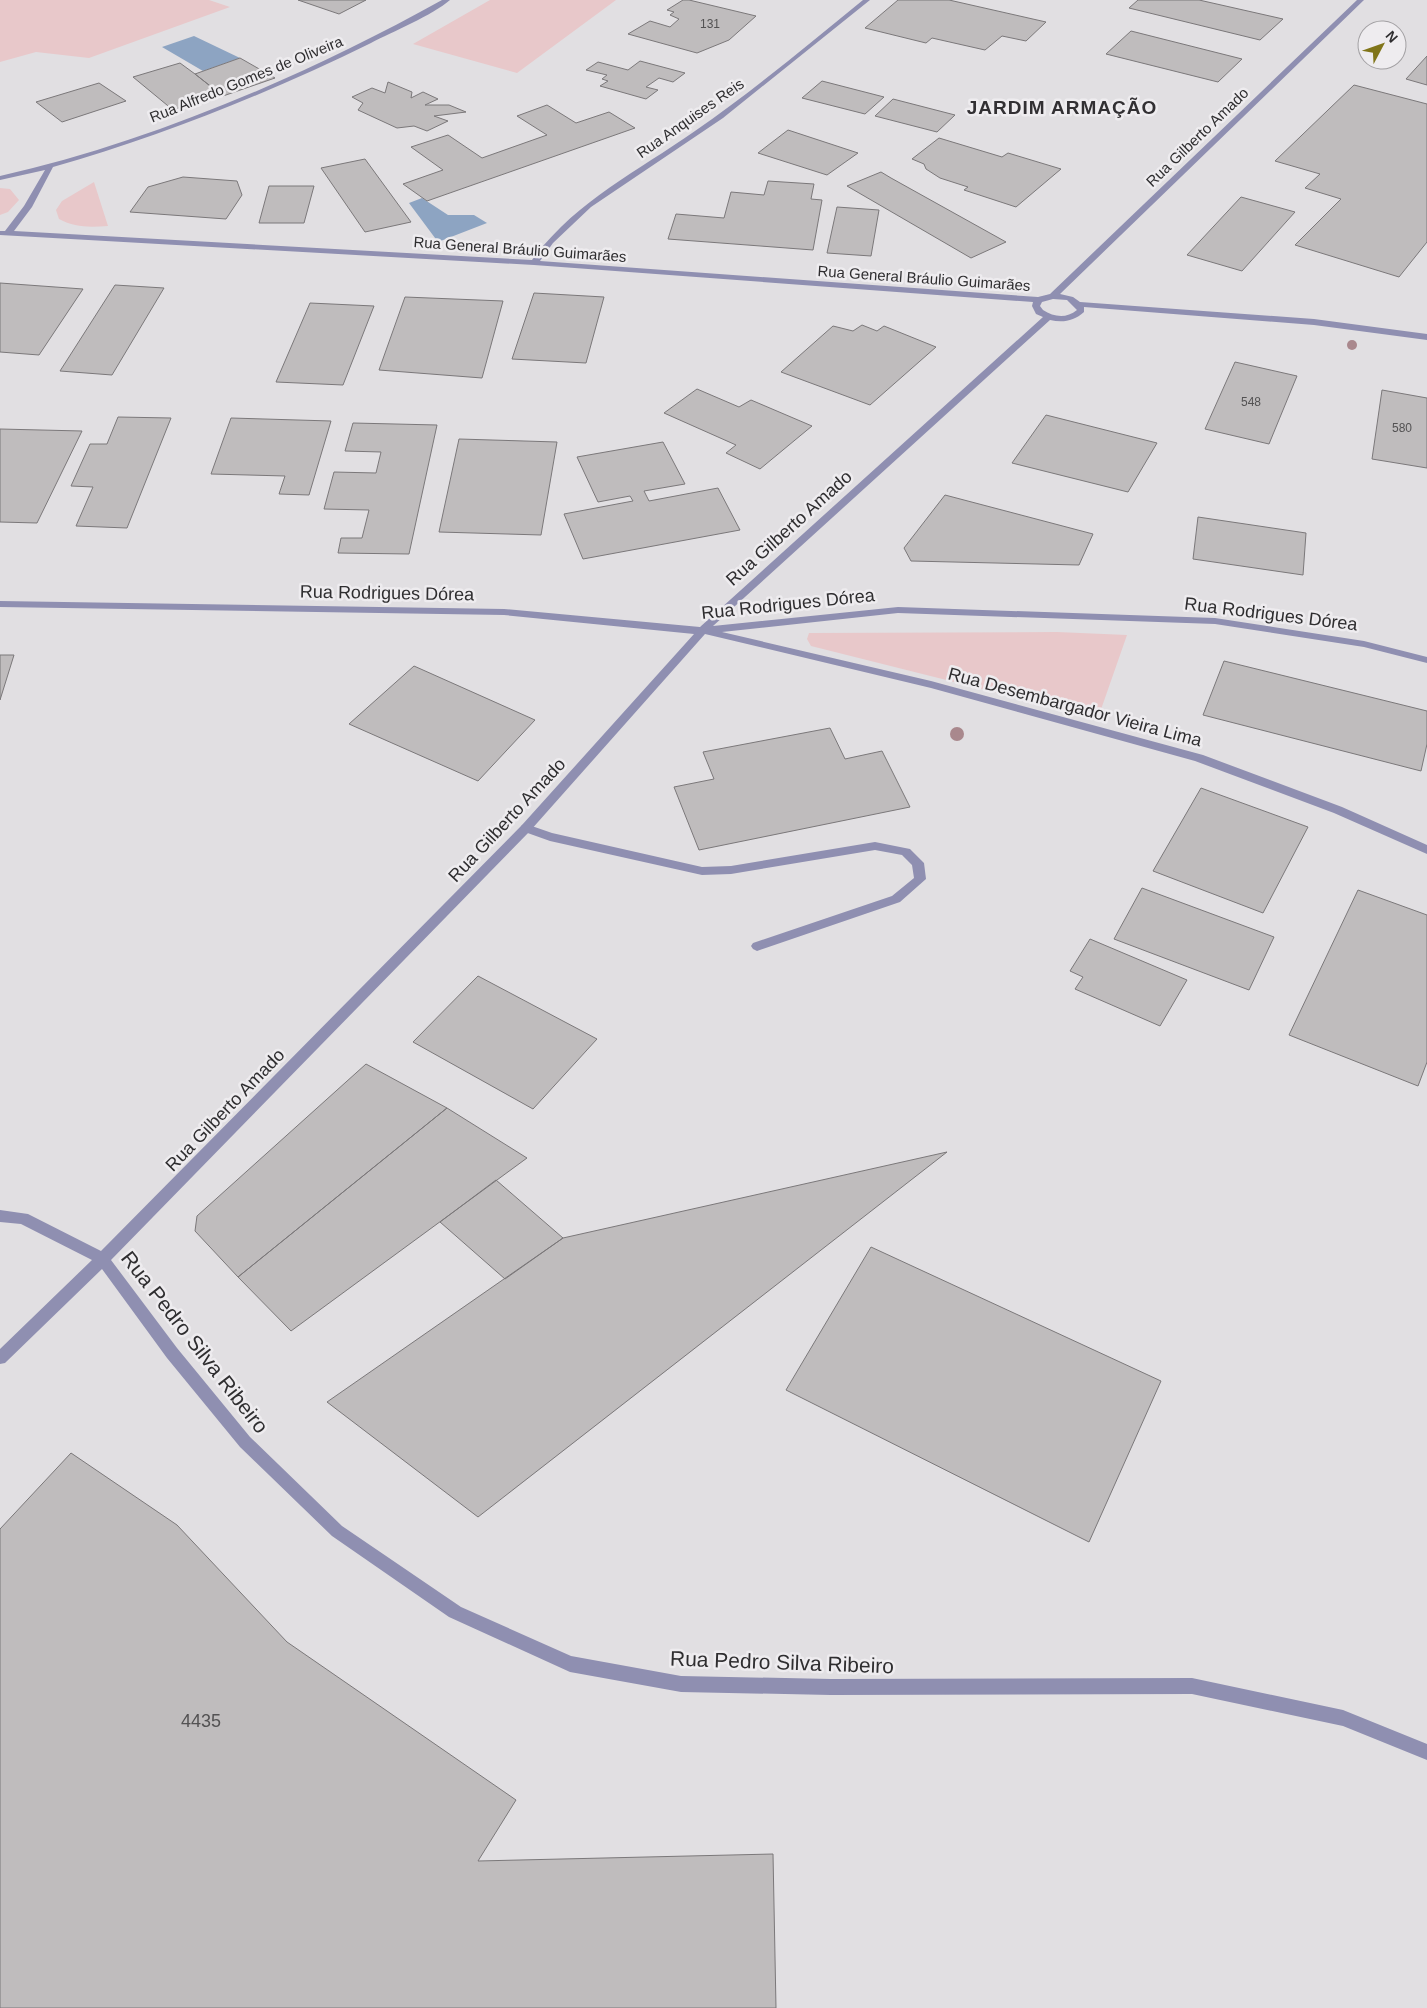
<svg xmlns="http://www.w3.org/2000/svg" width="1427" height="2008" viewBox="0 0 1427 2008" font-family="Arial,sans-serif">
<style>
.green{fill:#e8c8ca}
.water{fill:#8da4c2}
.building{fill:#bfbcbd;stroke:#7b787a}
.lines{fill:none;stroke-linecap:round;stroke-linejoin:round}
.lane{fill:#8f8fb1;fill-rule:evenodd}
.street{fill:#8f8fb1;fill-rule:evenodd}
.tree{fill:#a9888d}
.labels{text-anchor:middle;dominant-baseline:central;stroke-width:5;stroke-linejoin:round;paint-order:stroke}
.far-number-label{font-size:12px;fill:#535253}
.far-street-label{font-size:15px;fill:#2f2e30;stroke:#eeecef}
.street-label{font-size:18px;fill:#2f2e30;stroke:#eeecef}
.near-number-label{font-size:18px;fill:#535253}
.far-district-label{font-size:19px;font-weight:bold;letter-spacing:1px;fill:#323033;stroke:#eeecef}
.near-street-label{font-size:21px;fill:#2f2e30;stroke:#eeecef}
</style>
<rect width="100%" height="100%" fill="#e1dfe2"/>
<path class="green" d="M0 0H209L230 7 89 58 36 52 0 62Z
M490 0H616L517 73 413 44Z
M94 182 108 226C90 227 75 228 59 219L56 210 62 201Z
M0 188 10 189 19 200 8 212 0 215Z
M1057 632 1127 635 1098 718 811 646 807 639 809 633Z"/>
<path class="water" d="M194 36 240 58 203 71 162 47Z
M422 198 448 215H474L487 223 438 242 409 203Z"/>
<path class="building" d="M298 0H366L339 14Z
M683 0H689L756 16 729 40 697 53 628 34 650 21 670 27 679 19 670 15 674 12 667 10Z
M898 0H949L1046 22 1026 41 1002 36 985 50 932 38 926 43 865 28Z
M1138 0H1199L1283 19 1260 40 1129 8Z
M1131 31 1242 59 1218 82 1106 54Z
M1427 56V85L1406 79Z
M240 58 275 78 223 96 195 74Z
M640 61 685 73 673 82 659 78 646 87 658 90 646 99 600 86 608 81 602 79 607 75 586 70 598 62 628 70Z
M180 63 195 74 219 93 173 110 133 77Z
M822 81 884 97 865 114 802 98Z
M388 82 412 92 411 98 423 92 438 99 425 105H449L466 112 434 116 448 121 427 131 414 126 397 128 358 110 363 103 352 97 372 88 385 93Z
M99 83 126 101 62 122 36 102Z
M1354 85 1427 104V242L1399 277 1295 245 1341 199 1305 188 1320 174 1275 161Z
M893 99 955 115 937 132 875 116Z
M547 105 576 123 609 112 635 128 427 201 403 184 443 170 411 147 448 135 482 158 547 135 517 116Z
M788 130 858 153 827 175 758 153Z
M939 138 1002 157 1008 153 1061 169 1016 207 964 190 968 187 940 178 926 169 924 164 912 159Z
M365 159 411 222 365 232 321 168Z
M881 172 891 178 1006 242 971 258 847 186Z
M183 177 237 181 242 195 226 219 130 212 148 187Z
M768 181 814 184 811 199 822 200 813 250 668 239 676 214 724 218 731 192 764 195Z
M269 186H314L304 223H259Z
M1241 197 1295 212 1242 271 1187 255Z
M837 207 879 210 871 256 827 253Z
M0 283 83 289 39 355 0 352Z
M115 285 164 288 112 375 60 371Z
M534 293 604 297 586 363 512 359Z
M405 297 503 301 482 378 379 370Z
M310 303 374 306 343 385 276 382Z
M862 325 877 331 884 326 936 347 870 405 781 372 833 326 853 331Z
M1235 362 1297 376 1269 444 1205 429Z
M697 389 739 407 751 400 812 426 760 469 726 453 736 445 664 413Z
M1382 390 1427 398V468L1372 459Z
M1046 415 1157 443 1128 492 1012 463Z
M118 417 171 418 127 528 76 526 93 487 71 486 90 444H107Z
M231 418 331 421 309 495 279 494 285 476 211 474Z
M353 423 437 425 409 554 338 553 341 538H362L369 510 324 509 334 472 376 473 381 452 345 451Z
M0 429 82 431 37 523 0 522Z
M459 439 557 442 541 535 439 532Z
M663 442 685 484 644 491 649 501 718 488 740 530 583 559 564 514 633 501 630 496 598 502 577 457Z
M945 495 1093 534 1079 565 911 561 904 548Z
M1198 517 1306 533 1303 575 1193 559Z
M0 655H14L0 700Z
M1224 661 1427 711V744L1421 771 1203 715Z
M414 666 535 720 478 781 349 724Z
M830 728 845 759 882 751 910 807 699 850 674 787 714 779 703 752Z
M1201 788 1308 827 1263 913 1153 871Z
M1142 888 1274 937 1249 990 1114 939Z
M1358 890 1427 915V1062L1418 1086 1289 1035Z
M1090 939 1187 980 1160 1026 1075 989 1083 977 1070 971Z
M478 976 597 1039 533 1109 413 1042Z
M366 1064 447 1108 238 1277 195 1231 197 1216Z
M447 1108 527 1158 291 1331 238 1277Z
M947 1152 478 1517 327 1402 563 1238Z
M496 1180 563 1238 505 1279 440 1222Z
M871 1247 1161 1381 1089 1542 786 1390Z
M71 1453 177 1525 287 1642 516 1800 478 1861 773 1854 776 2008H0V1529Z"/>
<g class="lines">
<path class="lane" d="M526 824 552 833 702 867 731 866 875 842 910 849 924 863 926 879 900 902 757 951 753 949 751 946 753 943 892 896 914 878 912 865 902 855 875 850 731 874 702 875 550 841 522 831 520 828 522 825Z"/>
<path class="street" d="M442 0H450C433 15 392 32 371 43 269 93 162 136 53 167L32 207 14 231 532 260C577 200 635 173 695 131 753 91 808 45 863 0H870L723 118 591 207 553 243 540 261 1038 297 1050 294 1357 0H1364L1060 294 1073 297 1080 302 1314 319 1427 334V340L1314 325 1084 307V312C1074 321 1063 323 1050 320L713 626 898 607 1215 618 1364 641 1427 657V663L1364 647 1215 624 898 613 722 632 931 681 1203 755 1342 807 1427 845V854L1334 813 1195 761 931 688 705 634 530 831 111 1260 177 1348 250 1437 342 1526 461 1607 571 1656 681 1676 831 1679 1192 1678 1343 1710 1427 1744V1760L1343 1726 1192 1694 831 1695 681 1692 570 1672 449 1617 332 1536 240 1447 167 1358 102 1269 5 1363 0 1364V1349L92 1260 21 1224 0 1222V1210L28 1214 101 1251 522 825 694 634 504 615 0 607V601L504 609 700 627 1043 317 1036 314 1032 306 1033 302 534 265 0 235V231H5L24 206 45 170 0 180V176C151 142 307 75 442 0ZM1053 299 1067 300 1077 310C1066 319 1054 317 1043 310L1040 306 1042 302Z"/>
</g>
<g class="tree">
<circle cx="1352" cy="345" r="5"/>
<circle cx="957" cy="734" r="7"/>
</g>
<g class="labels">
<g class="far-number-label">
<text x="710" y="24">131</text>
<text x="1251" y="402">548</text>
<text x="1402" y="428">580</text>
</g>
<g class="far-street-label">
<text transform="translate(246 79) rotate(-22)">Rua Alfredo Gomes de Oliveira</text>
<text transform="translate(690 118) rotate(-35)">Rua Anquises Reis</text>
<text transform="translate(1197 137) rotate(-44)">Rua Gilberto Amado</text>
<text transform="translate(520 249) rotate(4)">Rua General Bráulio Guimarães</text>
<text transform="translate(924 278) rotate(4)">Rua General Bráulio Guimarães</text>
</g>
<g class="street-label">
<text transform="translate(789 528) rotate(-42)">Rua Gilberto Amado</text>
<text transform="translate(387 593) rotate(1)">Rua Rodrigues Dórea</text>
<text transform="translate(788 604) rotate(-6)">Rua Rodrigues Dórea</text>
<text transform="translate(1271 614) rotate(7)">Rua Rodrigues Dórea</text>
<text transform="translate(1075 707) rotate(15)">Rua Desembargador Vieira Lima</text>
<text transform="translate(507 820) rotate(-47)">Rua Gilberto Amado</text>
<text transform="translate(225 1110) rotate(-46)">Rua Gilberto Amado</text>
</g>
<g class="near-number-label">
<text x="201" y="1721">4435</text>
</g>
<g class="far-district-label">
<text x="1062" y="107">JARDIM ARMAÇÃO</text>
</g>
<g class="near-street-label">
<text transform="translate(195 1342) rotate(52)">Rua Pedro Silva Ribeiro</text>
<text transform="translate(782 1662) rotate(2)">Rua Pedro Silva Ribeiro</text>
</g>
</g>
<g transform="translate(1382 45) rotate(49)"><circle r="24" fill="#eeecef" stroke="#a2a0a3"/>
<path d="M0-4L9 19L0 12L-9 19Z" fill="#807519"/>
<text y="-8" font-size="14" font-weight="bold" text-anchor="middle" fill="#2f2e30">N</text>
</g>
</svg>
